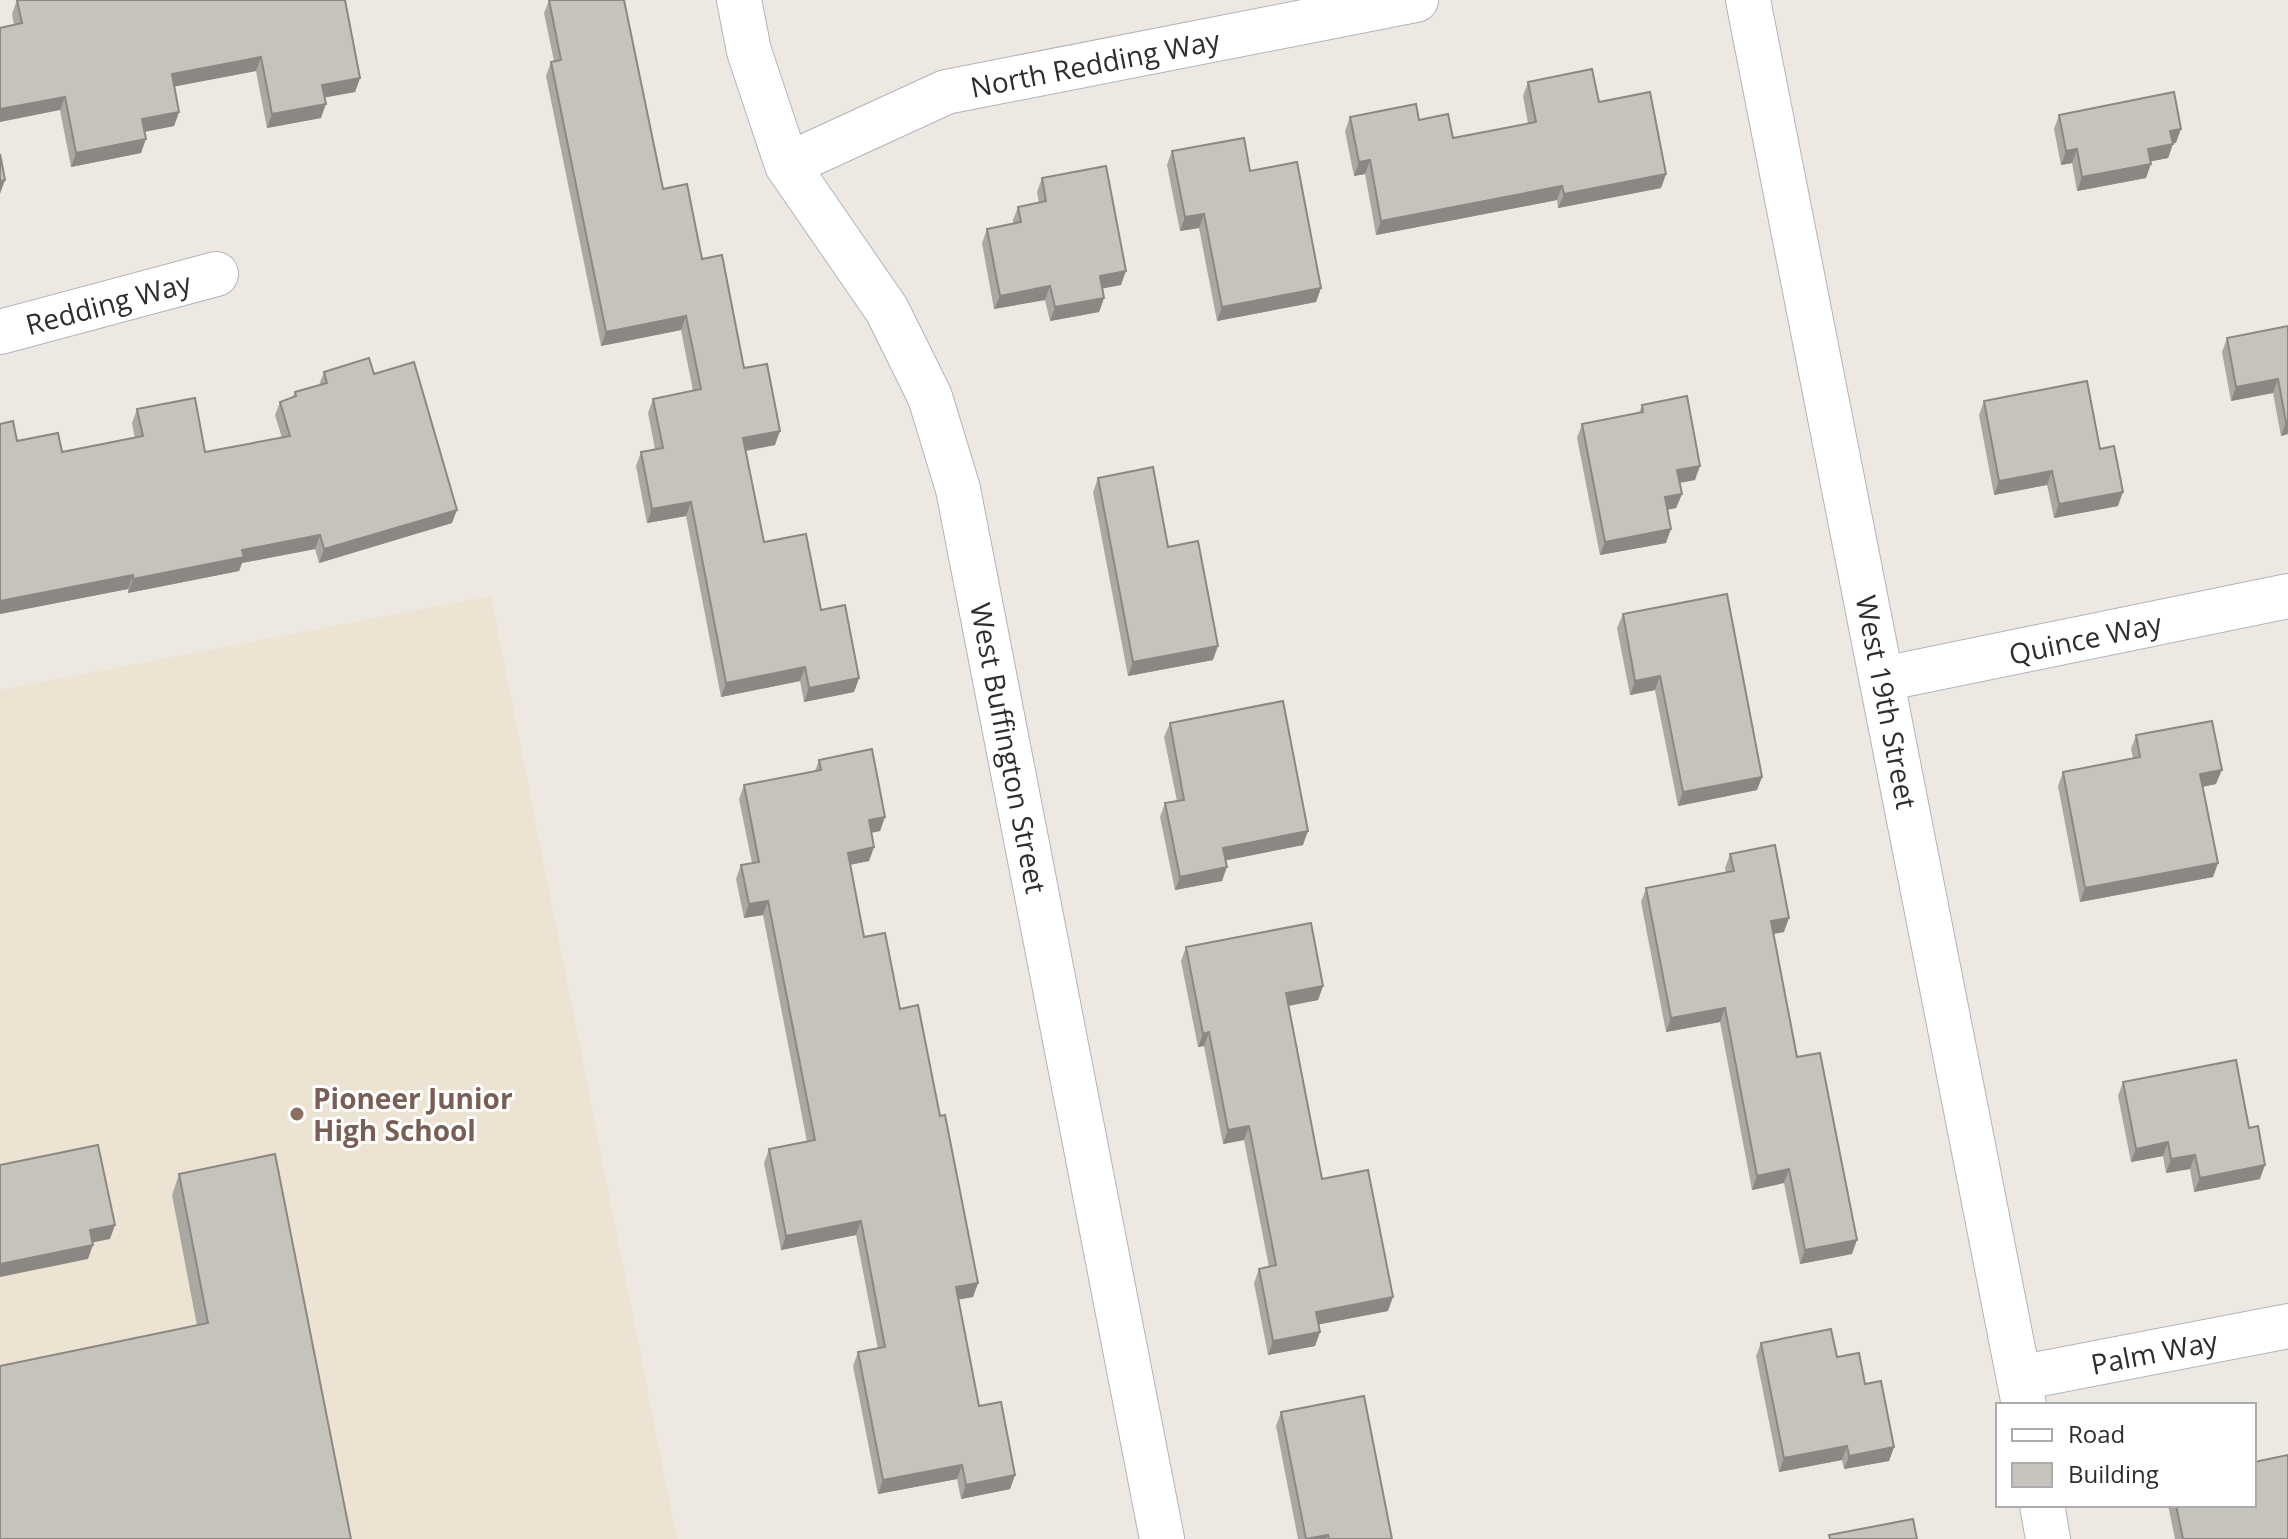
<svg xmlns="http://www.w3.org/2000/svg" width="2288" height="1539" viewBox="0 0 2288 1539" font-family="'Open Sans',sans-serif">
<style>
.education{fill:#ede3d3}
.lines{fill:none;stroke-linecap:round;stroke-linejoin:round}
.minor-casing{stroke:#b2b4bc;stroke-width:46}
.secondary-casing{stroke:#b2b4bc;stroke-width:46}
.minor{stroke:#fff;stroke-width:44}
.secondary{stroke:#fff;stroke-width:44}
.wall{fill:#aaa8a3}
.shaded-wall{fill:#8b8884}
.building{fill:#c6c3bd;stroke:#8b8884;stroke-width:2}
.education-dot{fill:#8d6e63;stroke:#fff;stroke-width:3}
.labels{text-anchor:middle;dominant-baseline:central;stroke-width:6;stroke-linejoin:round;paint-order:stroke}
.street-label{font-size:28px;fill:#2e2e2e;stroke:#fff}
.education-label{font-size:28px;font-weight:bold;fill:#785e54;stroke:#fff;text-anchor:start}
</style>
<rect width="100%" height="100%" fill="#ede8e2"/>
<path class="education" d="M491 596 677 1539H0V690Z"/>
<g class="lines">
<defs>
<path id="minor" d="M739 0 749 51 787 165 887 310 930 397 958 489 1162 1539
M787 165 946 92 1416 0
M0 332 216 274
M1883 679 2288 596
M2019 1378 2288 1326"/>
<path id="secondary" d="M1748 0 2024 1405
M2042 1505 2048 1539"/>
</defs>
<use href="#minor" class="minor-casing"/>
<use href="#secondary" class="secondary-casing"/>
<use href="#minor" class="minor"/>
<use href="#secondary" class="secondary"/>
</g>
<path class="wall" d="M17 0 360 78 355 92 324 97 321 118 267 128 256 71 174 86 179 112 174 126 145 132 141 153 71 167 60 110 14 25 12 14Z
M549 0H624L663 189 702 259 775 445 746 451 764 542 821 610 859 678 854 692 804 702 800 681 721 697 686 516 647 523 636 466 641 452 655 449 648 413 653 399 693 391 681 330 601 346 546 76 551 62 554 61 544 13Z
M1528 82 1599 102 1666 174 1661 188 1558 208 1557 200 1376 235 1365 174 1354 176 1345 131 1350 117 1419 120 1453 138 1528 123 1523 96Z
M2059 115 2176 143H2173L2168 158 2151 161 2146 178 2077 191 2072 163 2061 165 2054 129Z
M1172 151 1250 171 1321 288 1316 302 1217 321 1199 228 1180 231 1167 165Z
M1042 178 1121 285 1102 288 1104 298 1099 312 1050 321 1045 300 994 309 982 243 987 229 1013 224V220L1018 207 1039 203 1037 192Z
M2288 326V434L2281 436 2273 393 2231 401 2222 352 2227 338Z
M324 372 374 374 452 523 319 563 315 549 242 563 239 571 128 593V589L0 614 17 441 62 452 135 438 132 423 137 409 205 452 282 438 275 415 280 402 293 397 295 392 319 385Z
M1984 401 2100 449 2118 506 2054 518 2047 485 1994 495 1979 415Z
M1642 405 1695 480 1679 483 1682 494 1676 508 1667 510 1666 543 1600 555 1577 438 1582 424 1639 413Z
M1098 478 1168 547 1213 660 1128 676 1093 492Z
M1623 614 1762 777 1757 790 1678 806 1655 690 1630 695 1617 628Z
M1170 723 1303 845 1226 860 1222 881 1175 890 1160 817 1165 803 1177 801 1164 737Z
M2136 735 2216 784 2203 787 2218 863 2213 877 2080 902 2058 786 2063 772 2133 758 2131 749Z
M819 760 885 817 880 831 871 833 874 847 869 861 850 865 864 937 900 1009 940 1116 978 1283 973 1297 958 1299 979 1406 1015 1475 1010 1489 961 1499 957 1479 878 1494 853 1366 858 1352 878 1349 856 1235 781 1250 764 1163 769 1149 807 1142 763 915 744 918 736 879 741 865 752 863 739 799 744 785 815 771Z
M1730 854 1784 932 1773 934 1797 1057 1852 1254 1800 1264 1784 1183 1752 1190 1720 1022 1666 1032 1641 902 1646 888 1726 873 1725 868Z
M1186 947 1323 986 1318 1000 1289 1006 1322 1179 1388 1311 1319 1324 1320 1332 1315 1346 1268 1355 1254 1283 1259 1269 1269 1267 1244 1140 1223 1144 1204 1046 1198 1047 1181 961Z
M2123 1082 2249 1128 2260 1179 2194 1192 2190 1169 2166 1173 2163 1156 2131 1162 2118 1096Z
M179 1174 351 1539 197 1326 172 1195Z
M1761 1343 1837 1357 1865 1384 1894 1447 1889 1461 1844 1469 1842 1460 1779 1472 1756 1356Z
M1281 1412 1392 1539H1298L1276 1426Z
M2168 1505H2254L2288 1539H2175Z"/>
<path class="shaded-wall" d="M261 57 256 71 167 88 172 74Z
M360 78 355 92 317 99 322 85Z
M65 97 60 110 0 122V109Z
M326 104 321 118 267 128 272 114Z
M179 112 174 126 137 133 142 119Z
M2181 129 2176 143 2165 145 2170 131Z
M146 139 141 153 71 167 76 153Z
M2173 144 2168 158 2143 163 2148 149Z
M2077 149 2072 163 2061 165 2066 151Z
M1370 160 1365 174 1354 176 1359 162Z
M2151 164 2146 178 2077 191 2082 177Z
M1666 174 1661 188 1558 208 1564 194Z
M5 180 0 194V181Z
M1562 186 1557 200 1376 235 1381 221Z
M1204 214 1199 228 1180 231 1185 217Z
M1126 271 1121 285 1095 290 1100 276Z
M1050 286 1045 300 994 309 1000 296Z
M1321 288 1316 302 1217 321 1222 307Z
M1104 298 1099 312 1050 321 1055 307Z
M686 316 681 330 601 346 606 332Z
M2278 379 2273 393 2231 401 2236 387Z
M2288 421V434L2281 436 2286 422Z
M780 431 775 445 738 452 743 438Z
M1700 466 1695 480 1672 484 1677 470Z
M2052 471 2047 485 1994 495 1999 481Z
M2123 492 2118 506 2054 518 2059 504Z
M1682 494 1676 508 1660 511 1665 497Z
M691 502 686 516 647 523 652 509Z
M457 510 452 523 319 563 324 549Z
M1671 529 1666 543 1600 555 1605 542Z
M320 535 315 549 242 563 239 571 128 593 133 579 242 550Z
M133 575 128 589 0 614V601Z
M1218 646 1213 660 1128 676 1133 662Z
M805 667 800 681 721 697 726 683Z
M1660 676 1655 690 1630 695 1635 681Z
M859 678 854 692 804 702 809 688Z
M2222 770 2216 784 2195 788 2200 774Z
M1762 777 1757 790 1678 806 1683 792Z
M885 817 880 831 864 834 869 820Z
M1308 831 1303 845 1218 862 1223 848Z
M874 847 869 861 843 866 848 853Z
M2218 863 2213 877 2080 902 2085 888Z
M1227 867 1222 881 1175 890 1180 877Z
M768 901 763 915 744 918 749 904Z
M1789 918 1784 932 1766 935 1771 921Z
M1323 986 1318 1000 1281 1007 1286 993Z
M1725 1008 1720 1022 1666 1032 1671 1018Z
M1209 1032 1204 1046 1198 1047 1203 1034Z
M1249 1126 1244 1140 1223 1144 1228 1130Z
M2168 1142 2163 1156 2131 1162 2136 1149Z
M2195 1155 2190 1169 2166 1173 2171 1159Z
M2265 1165 2260 1179 2194 1192 2200 1178Z
M1789 1169 1784 1183 1752 1190 1757 1176Z
M861 1221 856 1235 781 1250 786 1236Z
M115 1225 110 1239 85 1244 90 1230Z
M1857 1240 1852 1254 1800 1264 1805 1250Z
M93 1245 88 1259 0 1277V1264Z
M978 1283 973 1297 951 1301 956 1287Z
M1393 1297 1388 1311 1311 1326 1316 1312Z
M1320 1332 1315 1346 1268 1355 1273 1341Z
M1847 1446 1842 1460 1779 1472 1784 1458Z
M1894 1447 1889 1461 1844 1469 1849 1456Z
M962 1465 957 1479 878 1494 883 1480Z
M1015 1475 1010 1489 961 1499 966 1485Z
M1328 1535 1326 1539H1306Z"/>
<path class="building" d="M17 0H345L360 78 322 85 326 104 272 114 261 57 172 74 179 112 142 119 146 139 76 153 65 97 0 109V28L22 23Z
M549 0H624L663 189 687 184 702 259 722 255 744 368 767 364 780 431 743 438 764 542 806 534 821 610 845 605 859 678 809 688 805 667 726 683 691 502 652 509 641 452 663 448 653 399 701 389 686 316 606 332 551 62 561 60Z
M1592 69 1599 102 1650 92 1666 174 1564 194 1562 186 1381 221 1370 160 1359 162 1350 117 1416 104 1419 120 1448 114 1453 138 1536 122 1528 82Z
M2174 92 2181 129 2170 131 2173 144 2148 149 2151 164 2082 177 2077 149 2066 151 2059 115Z
M1244 138 1250 171 1297 162 1321 288 1222 307 1204 214 1185 217 1172 151Z
M0 154 5 180 0 181Z
M1106 166 1126 271 1100 276 1104 298 1055 307 1050 286 1000 296 987 229 1021 222 1018 207 1046 201 1042 178Z
M2288 326V421L2286 422 2278 379 2236 387 2227 338Z
M369 358 374 374 414 362 457 510 324 549 320 535 242 550 244 557 133 579V575L0 601V424L13 421 17 441 58 433 62 452 143 436 137 409 195 398 205 452 290 436 280 402 296 396 295 392 327 383 324 372Z
M2087 381 2100 449 2114 446 2123 492 2059 504 2052 471 1999 481 1984 401Z
M1687 396 1700 466 1677 470 1682 494 1665 497 1671 529 1605 542 1582 424 1643 412 1642 405Z
M1153 467 1168 547 1198 541 1218 646 1133 662 1098 478Z
M1727 594 1762 777 1683 792 1660 676 1635 681 1623 614Z
M1283 701 1308 831 1223 848 1227 867 1180 877 1165 803 1184 800 1170 723Z
M2212 721 2222 770 2200 774 2218 863 2085 888 2063 772 2140 757 2136 735Z
M872 749 885 817 869 820 874 847 848 853 864 937 885 933 900 1009 918 1005 940 1116 945 1115 978 1283 956 1287 979 1406 1001 1402 1015 1475 966 1485 962 1465 883 1480 858 1352 885 1347 861 1221 786 1236 769 1149 815 1140 768 901 749 904 741 865 759 862 744 785 821 770 819 760Z
M1775 845 1789 918 1771 921 1797 1057 1820 1053 1857 1240 1805 1250 1789 1169 1757 1176 1725 1008 1671 1018 1646 888 1734 871 1730 854Z
M1311 923 1323 986 1286 993 1322 1179 1368 1170 1393 1297 1316 1312 1320 1332 1273 1341 1259 1269 1276 1265 1249 1126 1228 1130 1209 1032 1203 1034 1186 947Z
M2236 1060 2249 1128 2258 1126 2265 1165 2200 1178 2195 1155 2171 1159 2168 1142 2136 1149 2123 1082Z
M98 1145 115 1225 90 1230 93 1245 0 1264V1165Z
M275 1154 351 1539H0V1366L208 1323 179 1174Z
M1831 1329 1837 1357 1859 1353 1865 1384 1881 1381 1894 1447 1849 1456 1847 1446 1784 1458 1761 1343Z
M1364 1396 1392 1539H1329L1328 1535 1306 1539 1281 1412Z
M2288 1455V1539H2183L2176 1505H2254V1462Z
M1913 1519 1917 1539H1830L1829 1535Z"/>
<circle class="education-dot" cx="297" cy="1114" r="8"/>
<g class="labels">
<g class="street-label">
<text transform="translate(1095 63) rotate(-11)">North Redding Way</text>
<text transform="translate(108 303) rotate(-15)">Redding Way</text>
<text transform="translate(2085 638) rotate(-12)">Quince Way</text>
<text transform="translate(1887 702) rotate(79)">West 19th Street</text>
<text transform="translate(1009 748) rotate(79)">West Buffington Street</text>
<text transform="translate(2154 1352) rotate(-11)">Palm Way</text>
</g>
<g class="education-label">
<text x="313" y="1098">Pioneer Junior<tspan x="313" dy="32">High School</tspan></text>
</g>
</g>
<rect x="1996" y="1403" width="260" height="104" fill="#ffffff" stroke="#ababab" stroke-width="2"/>
<rect x="2012" y="1429" width="40" height="12" fill="#ffffff" stroke="#ababab" stroke-width="2"/>
<text x="2068" y="1443" font-size="24" fill="#2e2e2e">Road</text>
<rect x="2012" y="1463" width="40" height="24" fill="#c6c3bd" stroke="#ababab" stroke-width="2"/>
<text x="2068" y="1483" font-size="24" fill="#2e2e2e">Building</text>
</svg>
